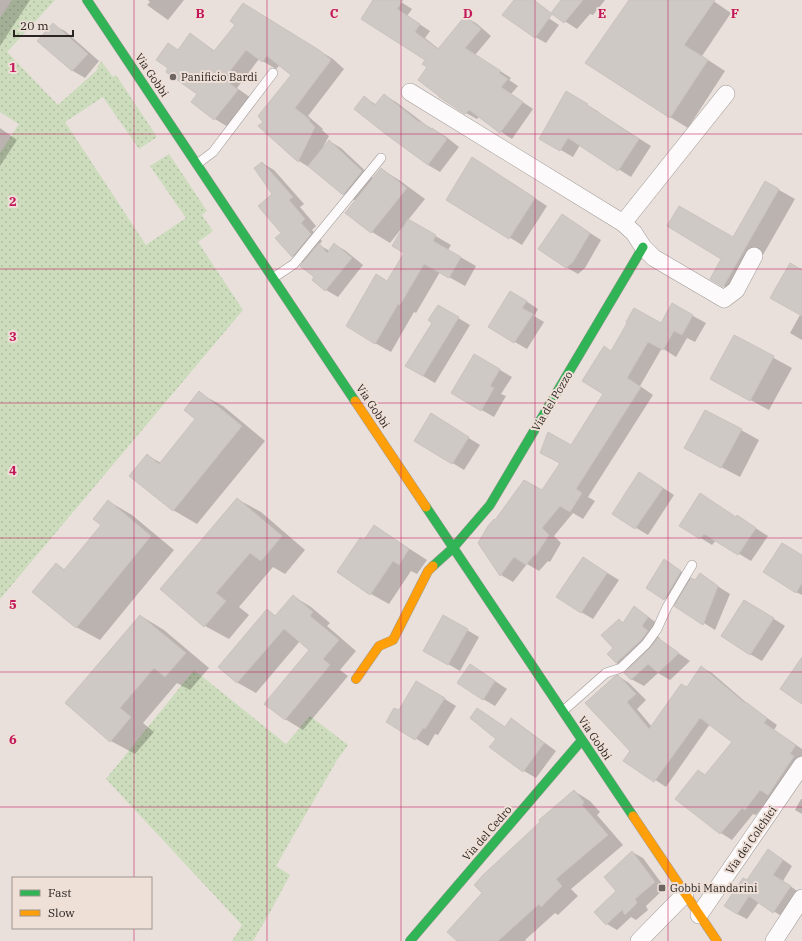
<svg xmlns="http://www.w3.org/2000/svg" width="802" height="941" viewBox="0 0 802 941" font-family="'IBM Plex Serif',serif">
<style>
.grass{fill:url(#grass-dots)}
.shadow{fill:#0003}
.building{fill:#cfc9c5;stroke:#c9c2bf}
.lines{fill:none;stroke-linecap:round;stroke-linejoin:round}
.lane-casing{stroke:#9f9996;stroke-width:10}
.street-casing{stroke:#9f9996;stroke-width:18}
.fast-casing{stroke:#9f9996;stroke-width:10}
.slow-casing{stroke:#9f9996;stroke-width:10}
.lane{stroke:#fcfafa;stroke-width:9}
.street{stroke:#fcfafa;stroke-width:17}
.fast{stroke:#30b455;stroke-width:9}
.slow{stroke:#ff9f0a;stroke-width:9}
.grid{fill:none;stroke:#c2185b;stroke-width:1;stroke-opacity:0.55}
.poi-dot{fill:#6d6663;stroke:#eedfd7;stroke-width:1.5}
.labels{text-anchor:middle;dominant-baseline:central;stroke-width:4;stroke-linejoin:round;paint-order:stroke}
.street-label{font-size:11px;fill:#2a2522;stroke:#eedfd7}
.poi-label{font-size:11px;fill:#2a2522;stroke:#eedfd7;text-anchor:start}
.grid-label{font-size:13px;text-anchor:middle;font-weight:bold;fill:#c2185b;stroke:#eedfd7;stroke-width:4;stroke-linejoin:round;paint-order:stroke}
</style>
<defs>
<pattern id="grass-dots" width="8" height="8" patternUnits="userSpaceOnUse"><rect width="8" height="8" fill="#ccdcbc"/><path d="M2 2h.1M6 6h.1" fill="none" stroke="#afbda1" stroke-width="1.8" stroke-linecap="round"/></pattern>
</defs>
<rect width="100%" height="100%" fill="#e9e0dc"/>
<path class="grass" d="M12 0H55L7 52 58 105 96 71 101 61 113 77 116 75 157 137 139 149 103 97 65 122 146 245 186 218 150 166 169 154 207 211 202 215 213 231 198 242 243 310 0 599V153L19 124 0 112V18Z
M194 670 286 744 310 716 348 745 337 760 276 866 290 875 270 912 253 941H232L242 925 106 779Z"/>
<path class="shadow" d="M0 0H30L0 46Z
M148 0H184L168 20 147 5 150 2Z
M375 0H398L412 9 407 16 430 31 425 38 439 49 465 17 476 23 491 36 475 55 511 78 509 80 518 86 511 94 533 109 512 139 479 117 477 119 466 113 429 67 427 60Z
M515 0H521L559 25 546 43 535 37Z
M563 0H605L593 15 590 14 577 29 552 13Z
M630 0H712L731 13 702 56 725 71 688 128 670 117Z
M257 12 333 59 344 69 308 116 323 129 322 130 329 136 323 147 329 141 341 148 374 179 381 169 399 180 425 199 408 220 451 245 448 250 476 266 465 286 440 272 416 313 414 312 391 352 375 343 388 282 406 252 403 228H402L390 243 372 232 347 213 356 201 344 194 312 169 299 161 259 126 264 123 293 75 280 65 276 69 259 59 237 88 251 98 228 127 215 119 192 102 198 94 179 51 190 35 215 51Z
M53 25 65 31 99 61 85 78 73 71 39 41Z
M567 93 599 112V113L651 146 631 177 580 145 573 157 540 138Z
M384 95 396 102 426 125 445 136 459 147 440 172 428 165 365 98 377 105Z
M0 128 17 140 0 166Z
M262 163 274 170 304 204 300 207 316 226 312 230 322 241 319 245 330 251 334 244 346 251 363 265 338 297 326 290 313 280 315 277 304 263 293 256 283 233 273 194Z
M484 165 547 206 522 245 447 199Z
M765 182 795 199 740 295 711 279Z
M562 215 601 240 585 268 578 274 566 267Z
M802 271V340L790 333 800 315Z
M523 299 538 309 534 316 544 322 527 349 489 327Z
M673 305 706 323 695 342 687 338 676 357 662 348 640 386 653 395 588 497 595 501 583 519 573 513 554 536 561 543 550 562 548 561 539 571 527 564 513 582 501 575 543 492 560 463 541 453 571 447 604 394 612 352 661 325Z
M438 306 470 325 435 383 406 366 433 322Z
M734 336 792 368 769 410 730 389Z
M474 355 512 377 501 394 506 396 494 417 452 393Z
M199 393 223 406 265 441 197 524 173 510 147 455 161 463 197 419Z
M443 422 480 445 464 470 415 440Z
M741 430 759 440 740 477 704 458Z
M651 480 674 495 648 535 613 514Z
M237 499 261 512 305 550 285 574 273 567 239 607 249 615 229 639 205 626 161 589Z
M108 501 132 515 174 550 100 640 76 627 56 564 65 570 102 525Z
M737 516 768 536 751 561 716 540 712 545 680 525 736 517Z
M374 526 427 560 417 574 411 571 389 604 371 594 364 542Z
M802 556V595L796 592Z
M583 558 619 580 593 619 581 612Z
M664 560 695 581 700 575 730 594 715 630 647 587Z
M293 596 311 607 330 623 327 626 356 651 340 670 348 676 303 730 285 719 310 650 300 641 256 693 238 683 219 667 268 611 276 616Z
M634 608 646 615 659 625 654 634 660 638 659 640 690 661 670 680 658 673 644 686 631 679 629 670 616 663 615 648 619 620 624 623Z
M757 608 785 626 762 661 750 654Z
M141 616 164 630 209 668 190 690 177 683 143 723 154 732 135 754 111 741Z
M467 630 479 637 460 671 424 650Z
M701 667 712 673 749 705 777 725 774 730 802 749V758L756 815 753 814 732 840 721 833 676 798 698 771 705 775 733 741 710 724 666 787 625 760 631 751 618 676 629 683 646 700 637 709 652 727 687 689Z
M483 673 507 689 495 706 483 699Z
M429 689 456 706 438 735 435 734 428 746 387 721Z
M477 709 505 727 511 720 523 727 556 751 536 778 524 771 490 747 497 738Z
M574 791 590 801 600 812 597 815 623 845 571 889 578 896 558 915 555 913 525 940 526 941H459Z
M801 799H802V814L795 810Z
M632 852 643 858 665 888 646 906 648 910 636 920 631 917 617 930 607 924Z
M778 856 792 866 783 881 800 893 783 917 759 902 747 919 737 914 747 881Z"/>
<path class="building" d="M373 0H403L397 9 420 24 415 32 438 49 465 16 481 29 465 48 501 71 499 73 508 79 501 87 523 102 500 133 469 110 465 114 439 97V96L418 80 427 67 422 64 425 60 361 19Z
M514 0H534L551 13 561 0H583L564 23 552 14 535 38 502 15Z
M629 0H715L684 45 708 60 670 118 585 63Z
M243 3 319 50 331 60 295 108 310 120 309 121 315 127 298 162 258 126 263 122 258 116 291 75 267 56 262 62 246 50 224 79 238 90 214 120 191 102 197 94 166 72 168 68 156 60 168 43 178 50 190 33 214 51 235 25 230 21Z
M53 23 88 54 72 71 37 41Z
M566 91 588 104 587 105 639 139 618 171 568 138 560 151 539 139Z
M384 94 419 122 420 121 431 129 432 128 447 139 428 165 387 135 354 109 364 96 375 105Z
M329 140 362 171 343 195 308 166Z
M472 157 535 198 509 239 446 200Z
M262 162 293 197 289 200 305 219 301 223 311 234 292 257 275 238 281 233 258 206 272 194 254 168Z
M381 168 407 188 371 233 345 213Z
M765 181 779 189 723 287 710 279 721 259 667 226 679 206 733 237Z
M562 214 590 233 573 262 566 268 538 249Z
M408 219 436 235 433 241 461 257 449 278 424 264 400 305 398 304 375 344 346 326 376 274 387 281 404 253 392 246Z
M319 243 327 253 334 243 352 258 325 291 312 280 314 277 300 266Z
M790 263 802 270V316L770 298Z
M510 291 527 301 522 308 533 314 514 343 488 327Z
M672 303 693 315 682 335 674 331 663 350 648 342 627 378 641 387 576 489 582 493 570 512 560 506 542 528 549 535 536 555H534L526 565 514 557 500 576 478 543 488 526 494 519 495 520 524 480 542 490 560 463 540 453 548 432 571 445 603 394 582 381 604 346 611 351 627 323 626 322 634 308 661 323Z
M438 305 459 317 423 376 405 366 432 323 428 320Z
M734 335 774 356 750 401 710 379Z
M474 354 500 369 490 386 494 388 481 411 451 393Z
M199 391 242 426 173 511 129 476 147 454 159 464 195 419 184 410Z
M705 410 742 429 721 468 684 448Z
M431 413 469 437 452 464 414 441Z
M639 472 663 488 635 529 612 514Z
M700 493 736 517 737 515 756 528 738 555 704 534 700 539 679 526Z
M237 498 282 536 261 561 250 553 216 593 226 601 204 627 160 589Z
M108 500 151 536 76 628 32 592 56 563 64 570 101 525 93 519Z
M374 525 409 549 399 565 393 561 370 595 337 572 360 538 364 540Z
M782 543 802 555V583L796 593 763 572Z
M583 557 607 573 581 613 556 597Z
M664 559 681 571 664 600 646 588Z
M700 573 718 586 703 625 674 606 691 578 695 580Z
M293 595 313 612 310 616 339 640 323 659 330 665 285 720 264 704 309 650 284 629 237 683 218 667 267 609 275 616Z
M744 600 774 618 750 655 721 636Z
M634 606 648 617 642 626 648 631 641 640 616 663 607 654 613 648 601 635 619 619 623 623Z
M140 615 186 653 165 677 154 668 120 708 131 717 110 742 65 703Z
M443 615 468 629 448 665 423 651Z
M658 638 679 653 658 673 648 664 631 680 624 673 650 648Z
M802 657V704L780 689Z
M470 664 495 681 483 700 457 683Z
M701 666 745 703 746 702 767 718 764 723 796 745 790 754 794 756 768 795 760 790 745 810 742 808 720 834 675 799 698 770 705 775 732 742 700 718 654 782 623 761 630 751 585 703 614 677 618 675 636 694 627 702 649 729 681 684 687 687Z
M416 681 445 698 425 729 423 728 415 740 386 722 394 708 399 710Z
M477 708 505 727 511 718 544 743 523 772 489 747 496 739 470 718Z
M574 790 584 802 582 805 608 835 556 879 562 886 541 907 539 904 498 941H457L447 932 482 893 474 885 483 875 540 822 539 820Z
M768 849 783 860 773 875 791 886 773 913 749 896 737 914 724 906 743 878 747 880Z
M632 851 655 882 635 899 637 903 625 915 622 910 606 925 594 912 616 891 604 877Z"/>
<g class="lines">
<defs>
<path id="lane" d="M197 164 213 152 273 73
M273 278 294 264 381 158
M563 711 606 673 621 668 646 644 657 629 667 607 692 565"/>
<path id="street" d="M410 92 623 223 634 233 643 247 654 258 724 299 736 290 754 256
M623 223 726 94
M699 915 802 765
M639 941 685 894
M774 941 802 898"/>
<path id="fast" d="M87 0 355 401
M426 507 633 816
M433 566 453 548 490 505 643 247
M410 941 582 740"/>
<path id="slow" d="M355 401 426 507
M356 679 379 646 393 640 428 571 433 566
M633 816 717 941"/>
</defs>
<use href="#lane" class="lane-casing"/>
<use href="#street" class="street-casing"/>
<use href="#fast" class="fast-casing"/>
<use href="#slow" class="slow-casing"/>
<use href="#lane" class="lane"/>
<use href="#street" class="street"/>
<use href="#fast" class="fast"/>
<use href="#slow" class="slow"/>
</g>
<path class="grid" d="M134 0V878M267 0V941M401 0V941M535 0V941M668 0V941M0 134H802M0 269H802M0 403H802M0 538H802M0 672H802M0 807H802M134 928V941"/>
<g class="poi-dot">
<circle cx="173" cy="77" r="4"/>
<rect x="658" y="884" width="8" height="8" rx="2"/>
</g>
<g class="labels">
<g class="street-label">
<text transform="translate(152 75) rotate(56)">Via Gobbi</text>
<text transform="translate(552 401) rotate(-59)">Via del Pozzo</text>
<text transform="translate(373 406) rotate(56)">Via Gobbi</text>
<text transform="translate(595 738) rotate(56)">Via Gobbi</text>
<text transform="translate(487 833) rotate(-49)">Via del Cedro</text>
<text transform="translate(751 840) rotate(-55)">Via dei Colchici</text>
</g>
<g class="poi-label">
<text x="181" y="77">Panificio Bardi</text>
<text x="670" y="888">Gobbi Mandarini</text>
</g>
</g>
<g class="grid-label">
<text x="200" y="18">B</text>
<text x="334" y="18">C</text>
<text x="468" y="18">D</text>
<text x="602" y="18">E</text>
<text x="735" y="18">F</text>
<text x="13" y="72">1</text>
<text x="13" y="206">2</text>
<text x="13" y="341">3</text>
<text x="13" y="475">4</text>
<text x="13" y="609">5</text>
<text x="13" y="744">6</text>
</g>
<rect x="12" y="877" width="140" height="52" fill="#eedfd7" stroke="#a0958f"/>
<rect x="20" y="890" width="20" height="6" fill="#30b455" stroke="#a0958f"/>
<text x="48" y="897" font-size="12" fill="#2a2522">Fast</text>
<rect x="20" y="910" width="20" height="6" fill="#ff9f0a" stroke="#a0958f"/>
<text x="48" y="917" font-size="12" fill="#2a2522">Slow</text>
<path d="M14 30v6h59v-6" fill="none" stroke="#2a2522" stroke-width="2"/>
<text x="20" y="30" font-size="12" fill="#2a2522" stroke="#eedfd7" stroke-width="3" paint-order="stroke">20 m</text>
</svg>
